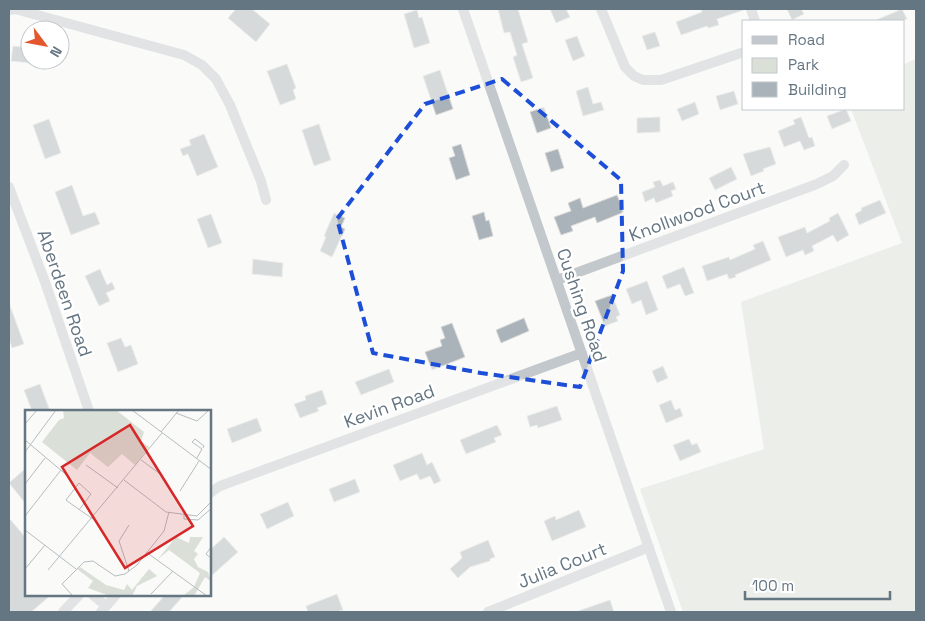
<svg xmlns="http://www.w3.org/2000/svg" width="925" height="621" viewBox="0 0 925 621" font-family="'Space Grotesk',sans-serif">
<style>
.green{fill:#dadfd7}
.building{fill:#aab3b9;stroke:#dcdcda}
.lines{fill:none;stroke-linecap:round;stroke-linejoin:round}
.minor{stroke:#c3c8cc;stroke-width:10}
.marked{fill:none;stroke:#1d4ed8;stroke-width:4;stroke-dasharray:10 6;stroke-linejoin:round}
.labels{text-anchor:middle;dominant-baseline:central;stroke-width:5;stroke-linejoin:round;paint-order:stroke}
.street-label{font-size:18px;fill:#657683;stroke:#fff}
.inset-road{fill:none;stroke:#b5bdc2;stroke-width:1}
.view{fill:#d62828;fill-opacity:0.15;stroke:#d62828;stroke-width:2.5}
.inset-edge{fill:none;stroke:#657683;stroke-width:2.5}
</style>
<rect width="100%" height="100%" fill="#fafaf8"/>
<path class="green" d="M916 59V612H683L640 489 764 449 741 302 902 243 851 109H904V64Z"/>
<path class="building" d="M236 9H252L270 24 256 42 228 18Z
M498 9H518L528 42 522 44 533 78 521 82 513 57 517 55 510 32 504 33Z
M550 9H566L570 17 556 23Z
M701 9H744V10L717 19 719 25 708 28 707 26 681 35 676 22 702 12Z
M787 9H801L804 14 792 20Z
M902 9 907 19 902 21H874Z
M417 10 419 18 422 17 430 43 414 48 404 14Z
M655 32 660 46 647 50 642 36Z
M577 36 585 56 573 61 565 40Z
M13 46 30 48V63L11 61Z
M287 64 296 88 293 90 296 99 280 105 267 71Z
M440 70 453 109 436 115 423 76Z
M588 87 593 104 601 102 604 110 583 116 576 91Z
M734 91 738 104 720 110 716 96Z
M695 102 699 114 682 121 677 109Z
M544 107 551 128 537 133 530 112Z
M846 109 851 121 832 129 827 116Z
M660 117V132L637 133V118Z
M801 117 809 138 812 137 815 146 804 150 800 141 784 147 778 131 795 124 793 120Z
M49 119 61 153 45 159 33 125Z
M319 124 331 160 314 166 302 130Z
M204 134 218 167 197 176 188 154 183 156 180 149 191 145 189 140Z
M461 144 470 175 456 180 449 158 455 156 452 147Z
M770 147 776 164 763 169 764 171 751 176 743 154Z
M558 149 564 168 551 172 545 153Z
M731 167 737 179 715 190 709 178Z
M660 180 663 186 673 182 676 189 671 191 673 196 656 203 654 198 645 202 642 192 655 187 653 182Z
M72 185 83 216 95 212 100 224 71 235 55 192Z
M617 195 624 212 597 223 595 217 571 226 573 231 561 235 554 217 571 211 568 203 580 198 583 208Z
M880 200 886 213 859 225 855 214 862 210 861 208Z
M484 212 486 221 489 220 493 236 479 240 472 216Z
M334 213 345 218 341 227 345 229 332 257 320 251 326 237 324 236Z
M838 213 849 235 837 242 833 235 812 246 814 251 805 255 803 250 786 257 778 237 805 227 807 233 830 221 829 218Z
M211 214 222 243 208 248 197 219Z
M763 241 771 260 735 275 736 277 729 279 727 274 707 281 702 266 729 257 730 260 755 249 753 245Z
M253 259 283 263 282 277 252 274Z
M684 267 694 293 685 296 680 284 667 289 662 276Z
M100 269 107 285 112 282 115 289 106 293 110 301 99 306 85 276Z
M647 281 658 310 646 315 641 300 632 304 626 289Z
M612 295 620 315 616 317 618 321 605 326 595 301Z
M9 303 24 344 12 348 9 338Z
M524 318 529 331 501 343 496 330Z
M452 323 465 357 432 370 425 352 442 346 440 340 445 338 441 327Z
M121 338 125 347 131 345 138 364 118 372 107 343Z
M663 366 668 378 657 383 652 371Z
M389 369 394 382 361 395 355 382Z
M40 384 50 411H32L24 390Z
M322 390 327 404 317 408 319 411 300 418 294 404 306 400 305 396Z
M671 400 675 410 680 408 683 416 666 423 659 405Z
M557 406 562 420 538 428 537 425 530 427 527 416Z
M257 418 262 431 232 443 227 429Z
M497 425 502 435 494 438 496 442 466 454 460 440Z
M689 439 692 445 697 443 701 452 680 461 673 445Z
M422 453 427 465 432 462 441 481 434 484 430 476 420 480 417 474 400 481 393 465Z
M26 468V504L9 483Z
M355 479 360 492 334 502 329 489Z
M288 502 294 516 267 529 260 514Z
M579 510 586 527 552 541 544 521 555 516 556 520Z
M9 518 26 538V595H51L31 612H9Z
M224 537 238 552 210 577V550Z
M488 540 495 557 490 559V561L470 567 458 578 450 569 462 558 460 552Z
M337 594 343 610 336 612H308L306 606Z
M165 595H184L169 612H150Z
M610 600 614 612H578V611Z"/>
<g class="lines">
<path class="minor" d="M463 9 671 612
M601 9 625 67 634 76 643 80H661L744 52
M751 9 755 21
M9 10 15 9 184 55 202 65 216 79 230 105 261 181 266 200
M9 187 45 282 89 411
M557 280 817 184 833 176 844 165
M210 493 220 486 582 353
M93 595 106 606
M63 612 79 595
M101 612 116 595
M488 612 649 547"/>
</g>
<path d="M0 0H925V621H0ZM502 79 621 180 623 271 580 387 481 373 373 353 337 219 425 104Z" fill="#fafaf8" fill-opacity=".55" fill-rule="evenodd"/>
<path class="marked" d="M502 79 621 180 623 271 580 387 481 373 373 353 337 219 425 104Z"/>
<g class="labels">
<g class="street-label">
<text transform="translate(697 211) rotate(-20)">Knollwood Court</text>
<text transform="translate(65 293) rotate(71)">Aberdeen Road</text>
<text transform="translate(582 305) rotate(71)">Cushing Road</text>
<text transform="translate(389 406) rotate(-20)">Kevin Road</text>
<text transform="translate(562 565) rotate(-22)">Julia Court</text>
</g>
</g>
<g transform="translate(25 410)">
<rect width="186" height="186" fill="#fafaf8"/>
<path d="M38 0H91L119 22 116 31 124 37 110 55 97 44 83 57 65 43 52 60 17 32 34 10 39 8ZM151 127 164 133 165 127H178L169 141 173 144 169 149 173 157 183 162 186 171 180 167 169 186H158L169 177 175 163 144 140 133 149ZM55 157 81 175 99 180 102 174 107 180 124 159 132 166 112 176 107 186H85L63 178 68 171 52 159Z" fill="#dadfd7"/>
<path class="inset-road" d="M107 0 187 60M151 3 172 11 184 0M0 14 12 0M136 22 154 0M0 30 44 67M167 32 177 39 172 48M167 32 170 29 179 36 178 38M0 42 31 0M116 50 134 63M61 55 93 78M99 70 141 102 172 106 187 91M0 74 20 48M155 81 174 51M54 100 66 84 54 73 41 90 42 91 68 109M159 105V109L173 110 187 98M0 106 36 60M104 115 94 131 104 161M0 120 51 159M187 136 181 144 187 149M121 142 182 186M0 159 20 135M23 160 137 23M126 184 148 161M48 186 37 174 59 152 68 151 90 166 100 164 112 155 139 121 144 102"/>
<path class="view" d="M105 15 168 116 100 158 37 57Z"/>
<rect width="186" height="186" class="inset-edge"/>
</g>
<rect width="925" height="621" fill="none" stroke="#657683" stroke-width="20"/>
<rect x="742" y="20" width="162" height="90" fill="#ffffff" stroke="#c1c8cd"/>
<rect x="752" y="36" width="25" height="8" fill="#c3c8cc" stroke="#c1c8cd"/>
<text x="788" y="45" font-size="15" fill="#657683">Road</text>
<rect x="752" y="58" width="25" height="15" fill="#dadfd7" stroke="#c1c8cd"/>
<text x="788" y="70" font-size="15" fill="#657683">Park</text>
<rect x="752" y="82" width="25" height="15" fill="#aab3b9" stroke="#c1c8cd"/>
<text x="788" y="95" font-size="15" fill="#657683">Building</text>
<g transform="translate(45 45) rotate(122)"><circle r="24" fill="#ffffff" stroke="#c1c8cd"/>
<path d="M0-4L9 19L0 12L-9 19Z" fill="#e4572e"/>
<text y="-8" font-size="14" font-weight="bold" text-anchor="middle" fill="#657683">N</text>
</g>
<path d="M745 591v8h145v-8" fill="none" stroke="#657683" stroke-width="2.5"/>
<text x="752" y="591" font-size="15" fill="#657683" stroke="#ffffff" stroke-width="4" paint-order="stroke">100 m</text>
</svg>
